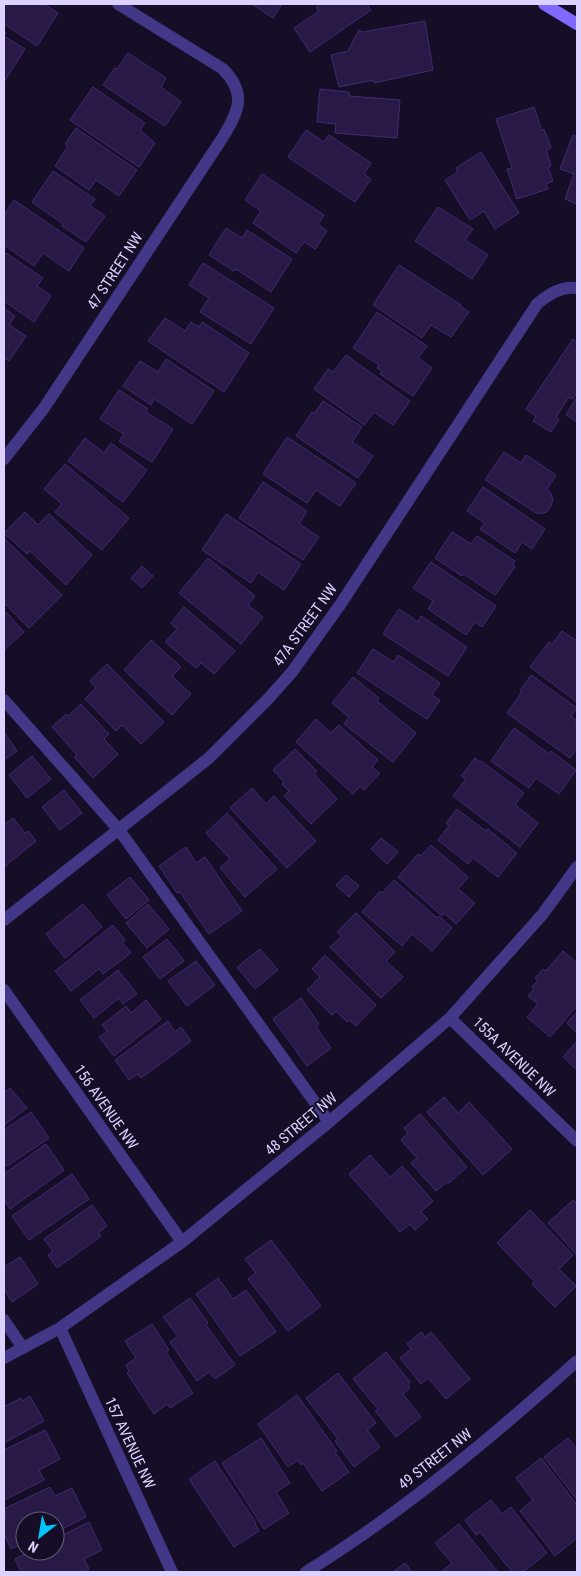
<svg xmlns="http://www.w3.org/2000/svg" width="581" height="1576" viewBox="0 0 581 1576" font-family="'Roboto Condensed',sans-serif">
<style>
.building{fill:#281947;stroke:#412a74}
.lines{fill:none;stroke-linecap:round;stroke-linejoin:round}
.lane{stroke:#433787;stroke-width:12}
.street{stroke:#433787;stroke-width:12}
.secondary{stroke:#7f69ff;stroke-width:12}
.labels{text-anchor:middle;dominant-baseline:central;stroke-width:4;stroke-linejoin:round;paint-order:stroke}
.street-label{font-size:15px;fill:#ddd2ff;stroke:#150e26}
</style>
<rect width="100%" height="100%" fill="#150e26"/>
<path class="building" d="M4 4H44L58 13 37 46 4 24Z
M252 4H282L273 18Z
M320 4H367L371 10 310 52 294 28 319 11 316 7Z
M425 21 433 70 374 83V80L339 87 331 55 348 51 359 30 363 32Z
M4 32 6 33 4 36 25 49 4 82Z
M128 53 166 78 161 87 181 102 165 126 103 85 115 68 117 69Z
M93 87 145 123 140 130 155 143 139 167 70 120Z
M320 89 349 92V96L400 100 397 138 335 133 336 124 317 122Z
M534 107 542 131 544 129 551 148 546 150 551 166 548 167 553 181 546 184 548 189 517 199 507 169 512 168 496 119Z
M76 128 137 170 119 196 96 180 89 190 55 166 68 146 65 144Z
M306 130 324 142 329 135 371 163 364 174 371 179 355 202 288 157Z
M573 135 577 137V204L565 199 574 174 560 169Z
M481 152 519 213 495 229 484 211 470 220 445 180 458 172 456 168Z
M53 171 95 199 90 206 105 216 86 242 62 226 63 224 32 202Z
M262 174 324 215 318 224 327 231 315 249 304 242 296 253 253 223 261 211 245 200Z
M14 200 84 248 69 271 43 253 34 266 4 245V215Z
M438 207 473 229 465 240 488 255 472 279 415 241Z
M226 228 242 238 247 230 292 259 271 292 236 269 234 271 209 255Z
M6 253 43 278 37 286 51 296 34 322 4 301V256Z
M203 263 274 308 251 344 200 312 209 298 189 285Z
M399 265 461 305 460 306 469 312 451 337 431 325 422 338 373 305Z
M4 308 15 316 9 325 26 336 9 361 4 358Z
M377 312 427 346 418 358 432 368 413 396 380 374 382 371 377 368 379 365 353 348Z
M165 318 185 331 191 322 199 327 202 322 249 353 224 392 148 341Z
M573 339 577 342V392L573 399 569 397 556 417 559 419 551 432 533 421 536 416 526 409Z
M346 355 410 401 393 425 374 412 364 425 314 389 328 369 333 372Z
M166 359 214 391 192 424 154 399 151 405 123 386 140 361 158 372Z
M119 390 148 409 146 412 173 429 152 462 119 441 124 434 100 419Z
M577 397V422L566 415Z
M323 401 362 427 352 442 373 456 358 478 296 436 312 412 314 414Z
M287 437 356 483 340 506 316 490 307 503 263 474Z
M85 438 104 453 111 443 147 470 123 502 68 461Z
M504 452 521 463 526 455 556 475 547 489 550 492 553 499 551 506 547 512 538 514 485 480Z
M65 464 129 518 102 550 55 512 62 504 44 489Z
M263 482 307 511 299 524 319 537 303 560 239 518Z
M483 487 545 529 532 549 522 542 515 553 480 529 485 523 467 511Z
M25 512 38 525 49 514 92 555 66 585 30 551 27 554 4 533Z
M226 514 301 564 284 590 258 572 251 583 202 550Z
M452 532 471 544 477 536 515 561 513 565 515 567 495 595 464 574 462 576 435 558Z
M4 538 62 595 29 628 4 603Z
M208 558 255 596 248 605 263 617 241 644 179 593Z
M431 562 496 606 482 627 475 622 466 635 428 609 433 601 413 588Z
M142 566 153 576 142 588 131 578Z
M184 607 235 651 214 674 201 663 196 668 165 642 177 629 171 623Z
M399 609 418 622 421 616 467 647 448 676 383 634Z
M4 610 24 632 4 650Z
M562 631 577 641V702L530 667 549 642 552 644Z
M151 640 181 667 172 676 191 694 172 715 124 670Z
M373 649 394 662 398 655 440 683 432 695 440 700 427 719 357 673Z
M107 664 164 722 141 744 122 725 116 731 85 699 96 688 90 681Z
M531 675 577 708 571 716 577 721 574 726 577 728V748L570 758 507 713 522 692 520 691Z
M353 677 379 698 377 701 416 733 393 762 344 724 349 717 332 703Z
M81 704 109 734 104 739 118 754 93 778 74 757 77 755 52 727 66 714 68 716Z
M316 719 331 733 339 725 378 760 372 767 380 773 364 790 360 786 353 794 296 742Z
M514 728 549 754 551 751 576 770 559 794 536 778 529 788 491 761Z
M4 732 17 751 4 760Z
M295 749 317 771 314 774 337 799 311 824 284 796 289 791 282 784 284 782 273 770Z
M32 756 51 779 27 798 9 775Z
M475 758 480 762 481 761 524 793 515 805 538 823 520 847 453 796 466 779 461 776Z
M252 788 266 804 274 796 316 841 287 868 230 808Z
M64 790 82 813 60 830 42 807Z
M457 809 486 831 488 829 517 853 498 877 473 858 468 864 438 840 449 826 446 823Z
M227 813 277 869 245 897 220 868 230 859 206 833Z
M13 818 25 833 28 831 36 841 4 867V825Z
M381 838 398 852 387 864 371 849Z
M431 845 468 877 458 889 475 903 456 924 444 913 442 916 398 877 418 854 421 856Z
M186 847 196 863 205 857 242 911 209 934 180 892 177 893 159 866Z
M346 875 359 886 349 897 336 885Z
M130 877 149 900 126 919 107 895Z
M394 880 437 918 439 916 452 928 432 951 412 934 402 946 362 912 380 891 382 893Z
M83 904 102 927 65 958 46 934Z
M148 904 169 929 147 948 126 923Z
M356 913 395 952 386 961 403 977 381 998 330 947 342 936 337 932Z
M113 925 125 940 122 942 131 953 103 974 99 969 71 991 55 971Z
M167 939 184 961 160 979 143 957Z
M260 949 278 970 255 989 237 967Z
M563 951 577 963V1006L550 1037 527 1017 538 1004 528 996 534 989 532 987 538 980 535 978 543 969 546 971Z
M325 955 376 1005 356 1026 349 1020 347 1022 336 1011 332 1015 307 990 320 977 312 969Z
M196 961 215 985 187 1006 168 981Z
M118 970 137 994 123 1004 119 998 94 1018 80 1000Z
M301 998 319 1024 316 1027 331 1048 307 1066 273 1019Z
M146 1000 161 1019 114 1056 99 1037 107 1031 102 1025 126 1006 131 1013Z
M577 1012V1033L567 1023Z
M168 1021 175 1032 181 1027 191 1041 141 1078 138 1074 129 1080 115 1060Z
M577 1041V1070L563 1057Z
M10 1088 27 1108 4 1125V1090L5 1092Z
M444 1097 458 1113 469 1102 512 1149 483 1175 427 1112Z
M31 1112 49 1138 7 1166 4 1162V1130Z
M420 1114 467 1167 449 1183 447 1182 436 1191 411 1163 417 1158 401 1140 408 1133 404 1128Z
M46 1144 64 1170 10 1209 4 1200V1174Z
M370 1155 390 1177 402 1166 433 1201 421 1212 428 1219 415 1230 410 1224 400 1232 349 1174Z
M72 1174 89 1199 29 1240 12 1216Z
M573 1200 577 1204V1255L548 1223Z
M92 1205 107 1226 98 1233 101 1236 57 1268 48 1255 53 1251 44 1239Z
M530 1210 573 1255 559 1269 576 1286 555 1307 532 1284 535 1282 497 1243Z
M271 1240 321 1306 288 1331 248 1279 256 1273 245 1259Z
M20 1257 38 1284 12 1302 4 1289V1267Z
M218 1278 233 1299 246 1290 276 1332 240 1356 196 1294Z
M190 1298 208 1323 206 1325 235 1365 215 1379 209 1372 197 1381 170 1342 178 1336 163 1317Z
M152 1324 169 1350 166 1352 193 1393 170 1408 167 1404 154 1414 127 1373 129 1371 126 1365 136 1358 125 1341Z
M421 1332 425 1337 431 1332 470 1379 446 1399 428 1378 421 1384 400 1358 411 1349 407 1344Z
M386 1352 410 1382 408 1384 410 1388 403 1394 421 1417 396 1437 375 1411 378 1409 353 1379Z
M338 1373 376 1423 367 1430 380 1447 354 1467 335 1441 338 1439 306 1398Z
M297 1395 337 1451 335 1452 349 1472 322 1491 303 1463 301 1465 298 1460 288 1467 258 1424Z
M30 1396 44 1421 4 1443V1407L21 1398 22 1401Z
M45 1430 60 1459 39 1470 44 1480 4 1500V1450Z
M261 1438 290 1483 276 1492 289 1513 264 1529 222 1463Z
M568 1438 577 1449V1500L544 1457Z
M541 1458 577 1505V1538L555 1556 520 1511 533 1500 516 1478Z
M215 1461 256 1523 255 1524 259 1531 234 1547 189 1479Z
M50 1487 55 1496 72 1488 86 1517 58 1531 57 1527 55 1528V1521H25V1543L11 1549 4 1534V1521L6 1519 4 1509Z
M491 1500 502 1514 511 1507 547 1553 523 1572H512L480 1532 476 1535 465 1520Z
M89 1522 102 1550 84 1559 89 1569 81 1572H21L15 1559 30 1551H55V1539Z
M459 1524 498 1572H441L452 1563 435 1543Z
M405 1563 412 1572H393Z"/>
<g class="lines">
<path class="lane" d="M4 700 119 830 329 1122
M4 1320 23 1348"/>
<path class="street" d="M4 459 44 408 223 137C239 110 247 94 223 69L118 4
M4 920 209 758 268 699 292 672 340 605 537 304C549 294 561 286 577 288
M4 990 182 1242
M450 1018 577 1141
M60 1328 172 1572
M4 1358 60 1328 182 1242 329 1122 450 1018 542 915 577 867
M306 1572C403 1512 492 1437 577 1361"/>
<path class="secondary" d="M544 4 577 24"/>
</g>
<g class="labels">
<g class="street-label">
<text transform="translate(115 271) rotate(-57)">47 STREET NW</text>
<text transform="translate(305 625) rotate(-54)">47A STREET NW</text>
<text transform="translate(514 1057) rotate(44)">155A AVENUE NW</text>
<text transform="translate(106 1107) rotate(55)">156 AVENUE NW</text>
<text transform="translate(301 1124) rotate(-40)">48 STREET NW</text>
<text transform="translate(130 1443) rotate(65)">157 AVENUE NW</text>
<text transform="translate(435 1459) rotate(-38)">49 STREET NW</text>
</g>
</g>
<rect width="581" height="1576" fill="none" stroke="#ddd2ff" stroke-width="10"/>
<g transform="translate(40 1536) rotate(211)"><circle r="24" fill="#150e26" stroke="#655c7d"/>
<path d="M0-4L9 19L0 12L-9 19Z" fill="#00c6fd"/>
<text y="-8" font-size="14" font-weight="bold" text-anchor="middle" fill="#ddd2ff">N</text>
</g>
</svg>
